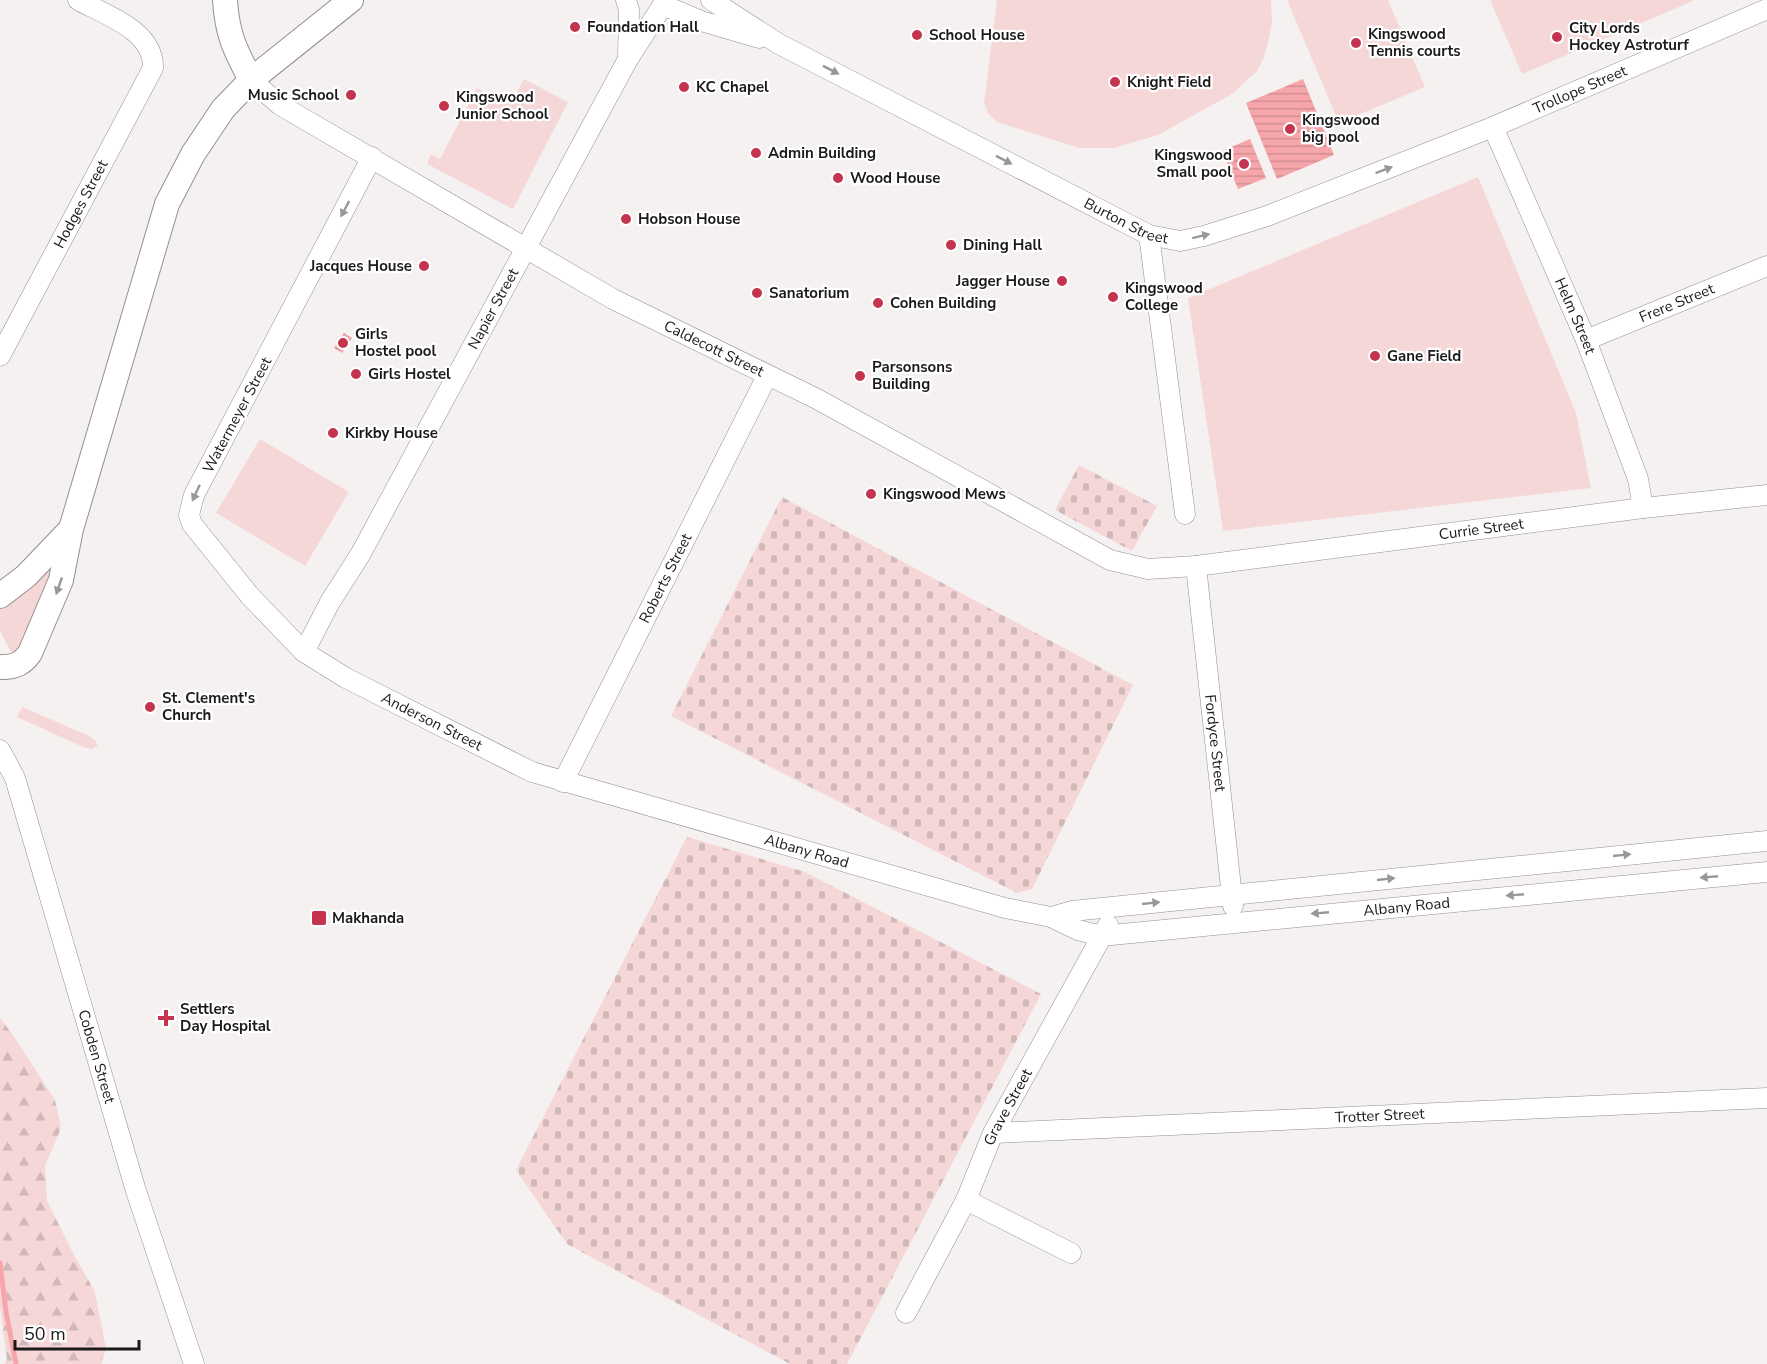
<svg xmlns="http://www.w3.org/2000/svg" width="1767" height="1364" viewBox="0 0 1767 1364" font-family="'Nunito Sans',sans-serif">
<style>
.grass{fill:#f5d7d8}
.forest{fill:url(#forest-firs)}
.cemetery{fill:url(#cemetery-stones)}
.water{fill:url(#water-rules)}
.lines{fill:none;stroke-linecap:round;stroke-linejoin:round}
.stream{stroke:#f6a6ab;stroke-width:5}
.minor-casing{stroke:#948f8f;stroke-width:21}
.tertiary-casing{stroke:#948f8f;stroke-width:26}
.minor{stroke:#fff;stroke-width:20}
.tertiary{stroke:#fff;stroke-width:24}
.oneway{fill:#989898}
.poi-dot{fill:#c4344f;stroke:#fff;stroke-width:2}
.labels{text-anchor:middle;dominant-baseline:central;stroke-width:4.5;stroke-linejoin:round;paint-order:stroke}
.poi-label{font-size:15px;font-weight:bold;fill:#1b1919;stroke:#fff;text-anchor:start}
.street-label{font-size:15px;fill:#1b1919;stroke:#fff}
</style>
<defs>
<pattern id="forest-firs" width="22" height="20" patternUnits="userSpaceOnUse" patternTransform="scale(1.5)"><rect width="22" height="20" fill="#f5d7d8"/><path d="M5 1l3.5 6h-7zM16 11l3.5 6h-7z" fill="#d1b8b9"/></pattern>
<pattern id="cemetery-stones" width="16" height="16" patternUnits="userSpaceOnUse" patternTransform="scale(1.5)"><rect width="16" height="16" fill="#f5d7d8"/><path d="M2 7V4a2 2 0 0 1 4 0v3zM10 15v-3a2 2 0 0 1 4 0v3z" fill="#d1b8b9"/></pattern>
<pattern id="water-rules" width="6" height="5" patternUnits="userSpaceOnUse" patternTransform="scale(1.5)"><rect width="6" height="5" fill="#f6a6ab"/><path d="M0 2.5h6" fill="none" stroke="#d28e93"/></pattern>
</defs>
<rect width="100%" height="100%" fill="#f6f1f1"/>
<path class="grass" d="M997 0H1271L1272 22 1269 38 1264 57 1257 71 1232 94 1158 135 1114 148H1079L997 122 988 113 984 103Z
M1287 0H1388L1425 87 1339 123Z
M1490 0H1695L1522 74Z
M524 79 568 102 513 209 427 164 431 154 440 159 477 88 510 105Z
M1478 177 1576 413 1591 488 1223 531 1188 298Z
M260 439 349 492 305 566 216 513Z
M53 562 56 563C46 586 31 636 13 652L10 650 0 631V610L37 582Z
M22 707 87 735 95 740 98 746 92 749 83 747 17 717Z"/>
<path class="forest" d="M0 1018 13 1035 55 1100 61 1128 45 1166 47 1201 73 1253 95 1292 106 1349 101 1364H4L7 1360 0 1306Z"/>
<path class="cemetery" d="M1079 465 1157 506 1132 551 1055 510Z
M782 497 1133 685 1032 889 1017 893 671 716Z
M687 837 805 872 1041 994 847 1364H790L567 1244 516 1170Z"/>
<path class="water" d="M1303 79 1334 155 1277 179 1246 103Z
M1250 139 1266 178 1238 189 1222 151Z
M344 333 352 338 342 353 334 348Z"/>
<g class="lines">
<path class="stream" d="M0 1263 6 1312 16 1364"/>
<defs>
<g id="minor">
<path d="M626 0 629 10 628 59"/>
<path id="s1" d="M711 0 779 44 1149 235 1180 241 1204 236 1267 216 1493 127 1767 9"/>
<path d="M663 5 701 21 759 38"/>
<path id="s2" d="M251 80 280 105 613 299 817 399 1110 560 1148 569 1196 566 1643 508 1767 495"/>
<path id="s3" d="M1493 127 1586 340 1638 479 1643 508"/>
<path id="s4" d="M372 157 194 495 189 515 192 524 250 596 304 652 346 678 532 772 1005 908 1051 917 1078 930 1101 936 1767 872"/>
<path d="M1149 235 1185 514"/>
<path id="s5" d="M1586 340 1767 266"/>
<path id="s6" d="M0 356 153 68C154 30 105 15 78 0"/>
<path id="s7" d="M1196 566 1233 906"/>
<path id="s8" d="M304 652 330 602 360 555 628 59 666 0"/>
<path id="s9" d="M0 750 15 778 136 1191 194 1364"/>
<path id="s10" d="M563 782 767 376"/>
<path d="M1051 917 1072 911 1767 841"/>
<path id="s11" d="M993 1133 1767 1098"/>
<path d="M966 1200 1071 1253"/>
<path id="s12" d="M906 1313 966 1200 993 1133 1108 925"/>
</g>
<path id="tertiary" d="M225 0C227 34 235 50 251 80
M0 596 26 576 71 529
M2 667C15 667 22 664 30 653L61 580 71 529 167 204 193 154 223 109 251 80 351 0"/>
</defs>
<use href="#minor" class="minor-casing"/>
<use href="#tertiary" class="tertiary-casing"/>
<use href="#minor" class="minor"/>
<use href="#tertiary" class="tertiary"/>
</g>
<defs><path id="oneway-solid" d="M-6-.8H1V-3.2L6.5 0L1 3.2V.8H-6Z" transform="scale(1.5)"/></defs>
<g class="oneway">
<use href="#oneway-solid" transform="translate(831 70) rotate(27)"/>
<use href="#oneway-solid" transform="translate(1004 160) rotate(27)"/>
<use href="#oneway-solid" transform="translate(1384 170) rotate(-21)"/>
<use href="#oneway-solid" transform="translate(345 209) rotate(118)"/>
<use href="#oneway-solid" transform="translate(1201 236) rotate(-14)"/>
<use href="#oneway-solid" transform="translate(196 493) rotate(115)"/>
<use href="#oneway-solid" transform="translate(59 586) rotate(109)"/>
<use href="#oneway-solid" transform="translate(1622 855) rotate(-6)"/>
<use href="#oneway-solid" transform="translate(1709 877) rotate(175)"/>
<use href="#oneway-solid" transform="translate(1386 879) rotate(-6)"/>
<use href="#oneway-solid" transform="translate(1515 895) rotate(175)"/>
<use href="#oneway-solid" transform="translate(1151 903) rotate(-6)"/>
<use href="#oneway-solid" transform="translate(1320 913) rotate(175)"/>
</g>
<g class="poi-dot">
<circle cx="575" cy="27" r="6"/>
<circle cx="917" cy="35" r="6"/>
<circle cx="1557" cy="37" r="6"/>
<circle cx="1356" cy="43" r="6"/>
<circle cx="1115" cy="82" r="6"/>
<circle cx="684" cy="87" r="6"/>
<circle cx="351" cy="95" r="6"/>
<circle cx="444" cy="106" r="6"/>
<circle cx="1290" cy="129" r="6"/>
<circle cx="756" cy="153" r="6"/>
<circle cx="1244" cy="164" r="6"/>
<circle cx="838" cy="178" r="6"/>
<circle cx="626" cy="219" r="6"/>
<circle cx="951" cy="245" r="6"/>
<circle cx="424" cy="266" r="6"/>
<circle cx="1062" cy="281" r="6"/>
<circle cx="757" cy="293" r="6"/>
<circle cx="1113" cy="297" r="6"/>
<circle cx="878" cy="303" r="6"/>
<circle cx="343" cy="343" r="6"/>
<circle cx="1375" cy="356" r="6"/>
<circle cx="356" cy="374" r="6"/>
<circle cx="860" cy="376" r="6"/>
<circle cx="333" cy="433" r="6"/>
<circle cx="871" cy="494" r="6"/>
<circle cx="150" cy="707" r="6"/>
<rect x="311" y="910" width="16" height="16" rx="3"/>
<path d="M163 1009h6v6h6v6h-6v6h-6v-6h-6v-6h6z"/>
</g>
<g class="labels">
<g class="poi-label">
<text x="587" y="27">Foundation Hall</text>
<text x="1569" y="28">City Lords<tspan x="1569" dy="17">Hockey Astroturf</tspan></text>
<text x="1368" y="34">Kingswood<tspan x="1368" dy="17">Tennis courts</tspan></text>
<text x="929" y="35">School House</text>
<text x="1127" y="82">Knight Field</text>
<text x="696" y="87">KC Chapel</text>
<text x="339" y="95" text-anchor="end">Music School</text>
<text x="456" y="97">Kingswood<tspan x="456" dy="17">Junior School</tspan></text>
<text x="1302" y="120">Kingswood<tspan x="1302" dy="17">big pool</tspan></text>
<text x="768" y="153">Admin Building</text>
<text x="1232" y="155" text-anchor="end">Kingswood<tspan x="1232" dy="17">Small pool</tspan></text>
<text x="850" y="178">Wood House</text>
<text x="638" y="219">Hobson House</text>
<text x="963" y="245">Dining Hall</text>
<text x="412" y="266" text-anchor="end">Jacques House</text>
<text x="1050" y="281" text-anchor="end">Jagger House</text>
<text x="1125" y="288">Kingswood<tspan x="1125" dy="17">College</tspan></text>
<text x="769" y="293">Sanatorium</text>
<text x="890" y="303">Cohen Building</text>
<text x="355" y="334">Girls<tspan x="355" dy="17">Hostel pool</tspan></text>
<text x="1387" y="356">Gane Field</text>
<text x="872" y="367">Parsonsons<tspan x="872" dy="17">Building</tspan></text>
<text x="368" y="374">Girls Hostel</text>
<text x="345" y="433">Kirkby House</text>
<text x="883" y="494">Kingswood Mews</text>
<text x="162" y="698">St. Clement's<tspan x="162" dy="17">Church</tspan></text>
<text x="332" y="918">Makhanda</text>
<text x="180" y="1009">Settlers<tspan x="180" dy="17">Day Hospital</tspan></text>
</g>
<g class="street-label">
<text stroke="none"><textPath href="#s1" startOffset="957">Trollope Street</textPath></text>
<text stroke="none"><textPath href="#s6" startOffset="172">Hodges Street</textPath></text>
<text stroke="none"><textPath href="#s1" startOffset="471">Burton Street</textPath></text>
<text stroke="none"><textPath href="#s5" startOffset="98">Frere Street</textPath></text>
<text stroke="none"><textPath href="#s8" startOffset="392">Napier Street</textPath></text>
<text stroke="none"><textPath href="#s3" startOffset="206">Helm Street</textPath></text>
<text stroke="none"><textPath href="#s2" startOffset="536">Caldecott Street</textPath></text>
<text transform="translate(237 415) rotate(-62)">Watermeyer Street</text>
<text stroke="none"><textPath href="#s2" startOffset="1360">Currie Street</textPath></text>
<text stroke="none"><textPath href="#s10" startOffset="228">Roberts Street</textPath></text>
<text stroke="none"><textPath href="#s4" startOffset="728">Anderson Street</textPath></text>
<text stroke="none"><textPath href="#s7" startOffset="178">Fordyce Street</textPath></text>
<text stroke="none"><textPath href="#s4" startOffset="1126">Albany Road</textPath></text>
<text stroke="none"><textPath href="#s4" startOffset="1740">Albany Road</textPath></text>
<text stroke="none"><textPath href="#s9" startOffset="322">Cobden Street</textPath></text>
<text stroke="none"><textPath href="#s12" startOffset="230">Grave Street</textPath></text>
<text stroke="none"><textPath href="#s11" startOffset="387">Trotter Street</textPath></text>
</g>
</g>
<path d="M15 1340v9h124v-9" fill="none" stroke="#1b1919" stroke-width="3"/>
<text x="24" y="1340" font-size="18" fill="#1b1919" stroke="#ffffff" stroke-width="4.5" paint-order="stroke">50 m</text>
</svg>
